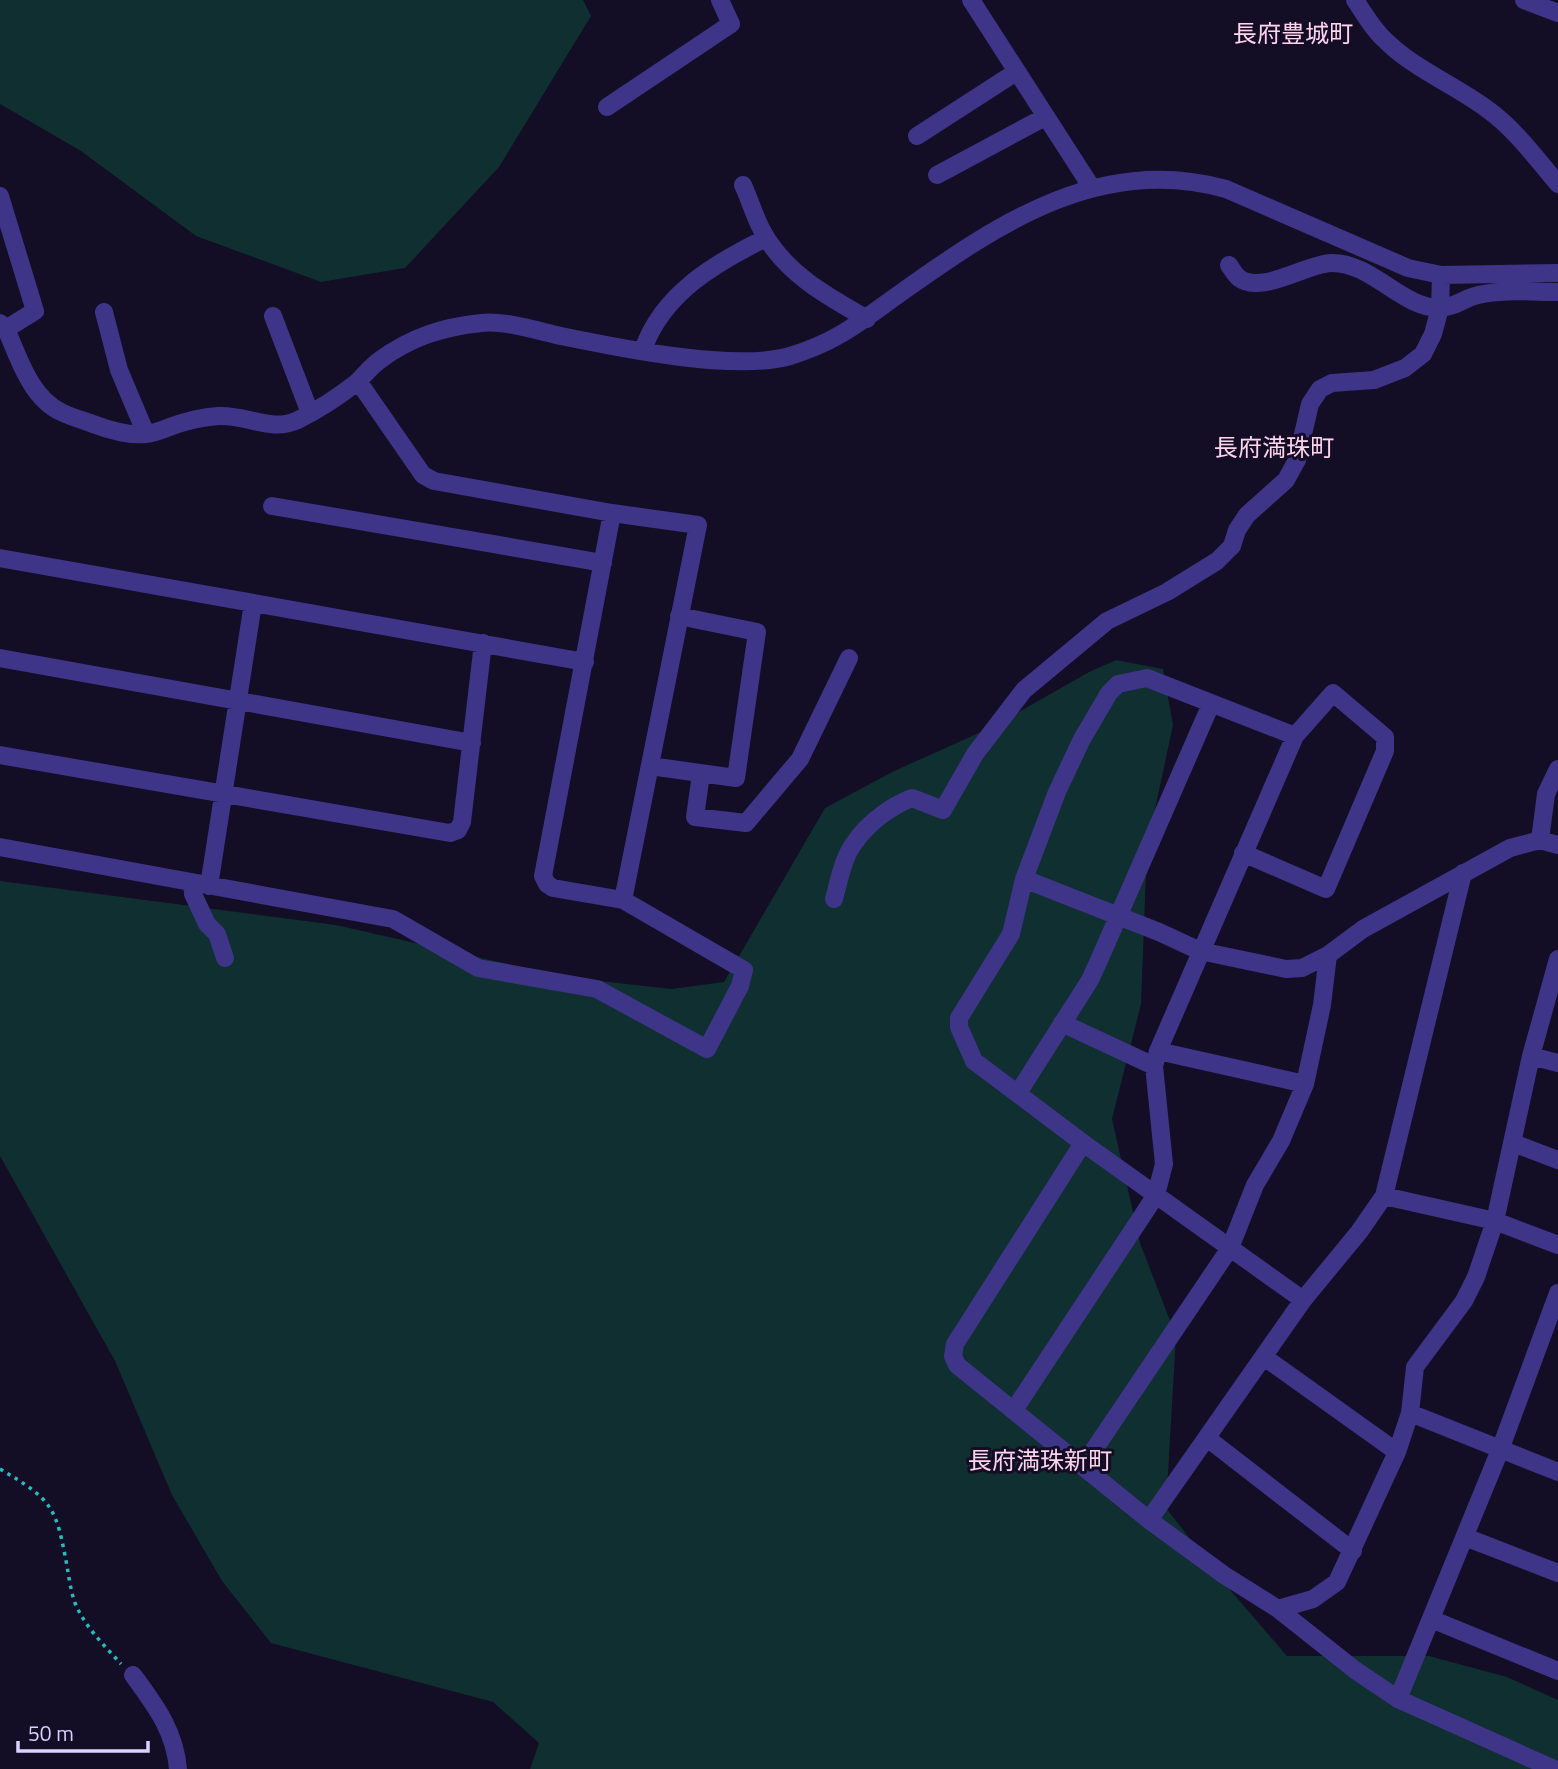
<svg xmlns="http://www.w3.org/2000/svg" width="1558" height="1769" viewBox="0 0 1558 1769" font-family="'Titillium Web','Noto Sans JP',sans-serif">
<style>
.green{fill:#0f2f30}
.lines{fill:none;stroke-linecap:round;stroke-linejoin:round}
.path{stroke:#26bdbf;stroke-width:3.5;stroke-dasharray:3.5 5;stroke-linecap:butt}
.minor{stroke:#3e3488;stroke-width:18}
.labels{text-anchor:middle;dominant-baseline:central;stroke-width:6;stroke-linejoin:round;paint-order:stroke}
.quarter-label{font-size:24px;fill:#ffd4ec;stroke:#130d26}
</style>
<rect width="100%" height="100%" fill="#130d26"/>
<path class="green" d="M0 0H583L591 16 499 167 405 268 321 282 196 236 81 151 0 104Z
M1116 660 1163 669 1173 725 1147 847 1141 1004 1112 1119 1140 1243 1176 1336 1166 1508 1231 1591 1287 1656H1429L1507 1677 1558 1700V1769H530L539 1743 493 1702 271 1643 222 1581 172 1495 115 1361 0 1156V881L336 925 565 977 671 989 724 982 825 808 892 772 992 727 1089 672Z"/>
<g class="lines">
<path class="path" d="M0 1469C53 1500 56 1507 67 1566 69 1578 71 1592 75 1603 85 1627 104 1645 121 1664"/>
<path class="minor" d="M971 0 1092 188
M1355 0C1365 15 1374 31 1388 43 1415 69 1456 86 1487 109 1515 129 1536 158 1558 184
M1524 0 1558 13
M607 107 731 24 720 0
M917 136 1016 72
M937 175 1045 117
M743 185C751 202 756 223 767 239 791 277 829 297 867 319
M0 196 35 311 6 329
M1229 265C1232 269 1235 275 1239 278 1261 295 1306 264 1331 263 1371 262 1401 307 1438 308 1454 308 1464 298 1478 295 1503 289 1532 292 1558 292
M104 312 119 370 146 434
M273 316 310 413
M0 323 6 329C19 358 30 397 61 412 71 417 82 420 93 424 109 430 129 436 146 434 159 433 172 425 185 422 195 419 207 417 218 416 246 414 271 433 298 420 318 410 338 397 356 383 364 376 371 366 380 360 411 337 443 327 481 323 504 320 538 331 561 336 619 348 735 372 790 356 839 341 861 321 902 292 999 223 1101 154 1226 189L1408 268 1441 275 1558 273
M643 350C662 294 715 263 766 238
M358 381 423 475 434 481 612 513 698 525 623 900
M272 506 603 563
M0 558 585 662
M0 658 472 743
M1295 736 1147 678 1118 684 1109 693 1082 739 1057 792 1024 879 1011 934 959 1018V1027L974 1061 1083 1143 1303 1300
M0 755 450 833 458 830 462 822 483 643
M650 766 736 778 757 632 679 616
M701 774 695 817 746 823 800 759 849 658
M1540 840 1546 794 1558 769
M0 847 393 919 478 968 597 989 707 1049 740 986 744 970 623 900 553 888 547 884 543 876 612 513
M1024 879 1159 932 1200 951 1286 969 1302 968 1328 955 1363 929 1510 848 1540 840 1558 845
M192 882 193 894 207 924 217 934 225 958
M209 886 253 603
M834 899C839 881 843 857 855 842 868 823 891 806 912 798L943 810 975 754 1024 690 1107 621 1167 592 1217 561 1232 546 1237 530 1247 515 1286 480 1297 460 1310 404 1320 389 1332 383 1374 380 1405 368 1423 354 1433 334 1440 308 1441 275
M1062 1023 1154 1066
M1158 1051 1305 1084
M1531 1056 1558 1063
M1018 1093 1090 980 1100 958 1211 704
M1083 1143 955 1344 953 1356 957 1365 1149 1520 1224 1575 1278 1609 1355 1670 1398 1699 1554 1769
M1513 1143 1558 1160
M1384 1196 1495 1221 1558 1245
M1264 1357 1397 1452
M1014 1410 1156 1195 1164 1164 1154 1066 1158 1051 1295 736 1333 693 1385 737V751L1326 889 1243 853
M1410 1413 1558 1472
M1207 1438 1353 1551
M1083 1466 1230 1248 1255 1185 1281 1141 1305 1084 1322 1005 1328 955
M1149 1520 1303 1300 1359 1232 1384 1196 1463 873
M1465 1537 1558 1573
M1278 1609 1313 1599 1337 1582 1397 1452 1410 1413 1415 1367 1464 1301 1476 1277 1495 1221 1531 1056 1558 959
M1431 1619 1558 1671
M133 1675C155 1705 175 1731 178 1769
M1398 1699 1500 1450 1558 1293"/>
</g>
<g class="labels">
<g class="quarter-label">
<text x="1293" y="33">長府豊城町</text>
<text x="1274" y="447">長府満珠町</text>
<text x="1040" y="1460">長府満珠新町</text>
</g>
</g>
<path d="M18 1741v10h130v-10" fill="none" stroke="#dad2ff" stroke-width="3.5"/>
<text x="28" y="1741" font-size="21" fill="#dad2ff" stroke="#130d26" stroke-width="5" paint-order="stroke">50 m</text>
</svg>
